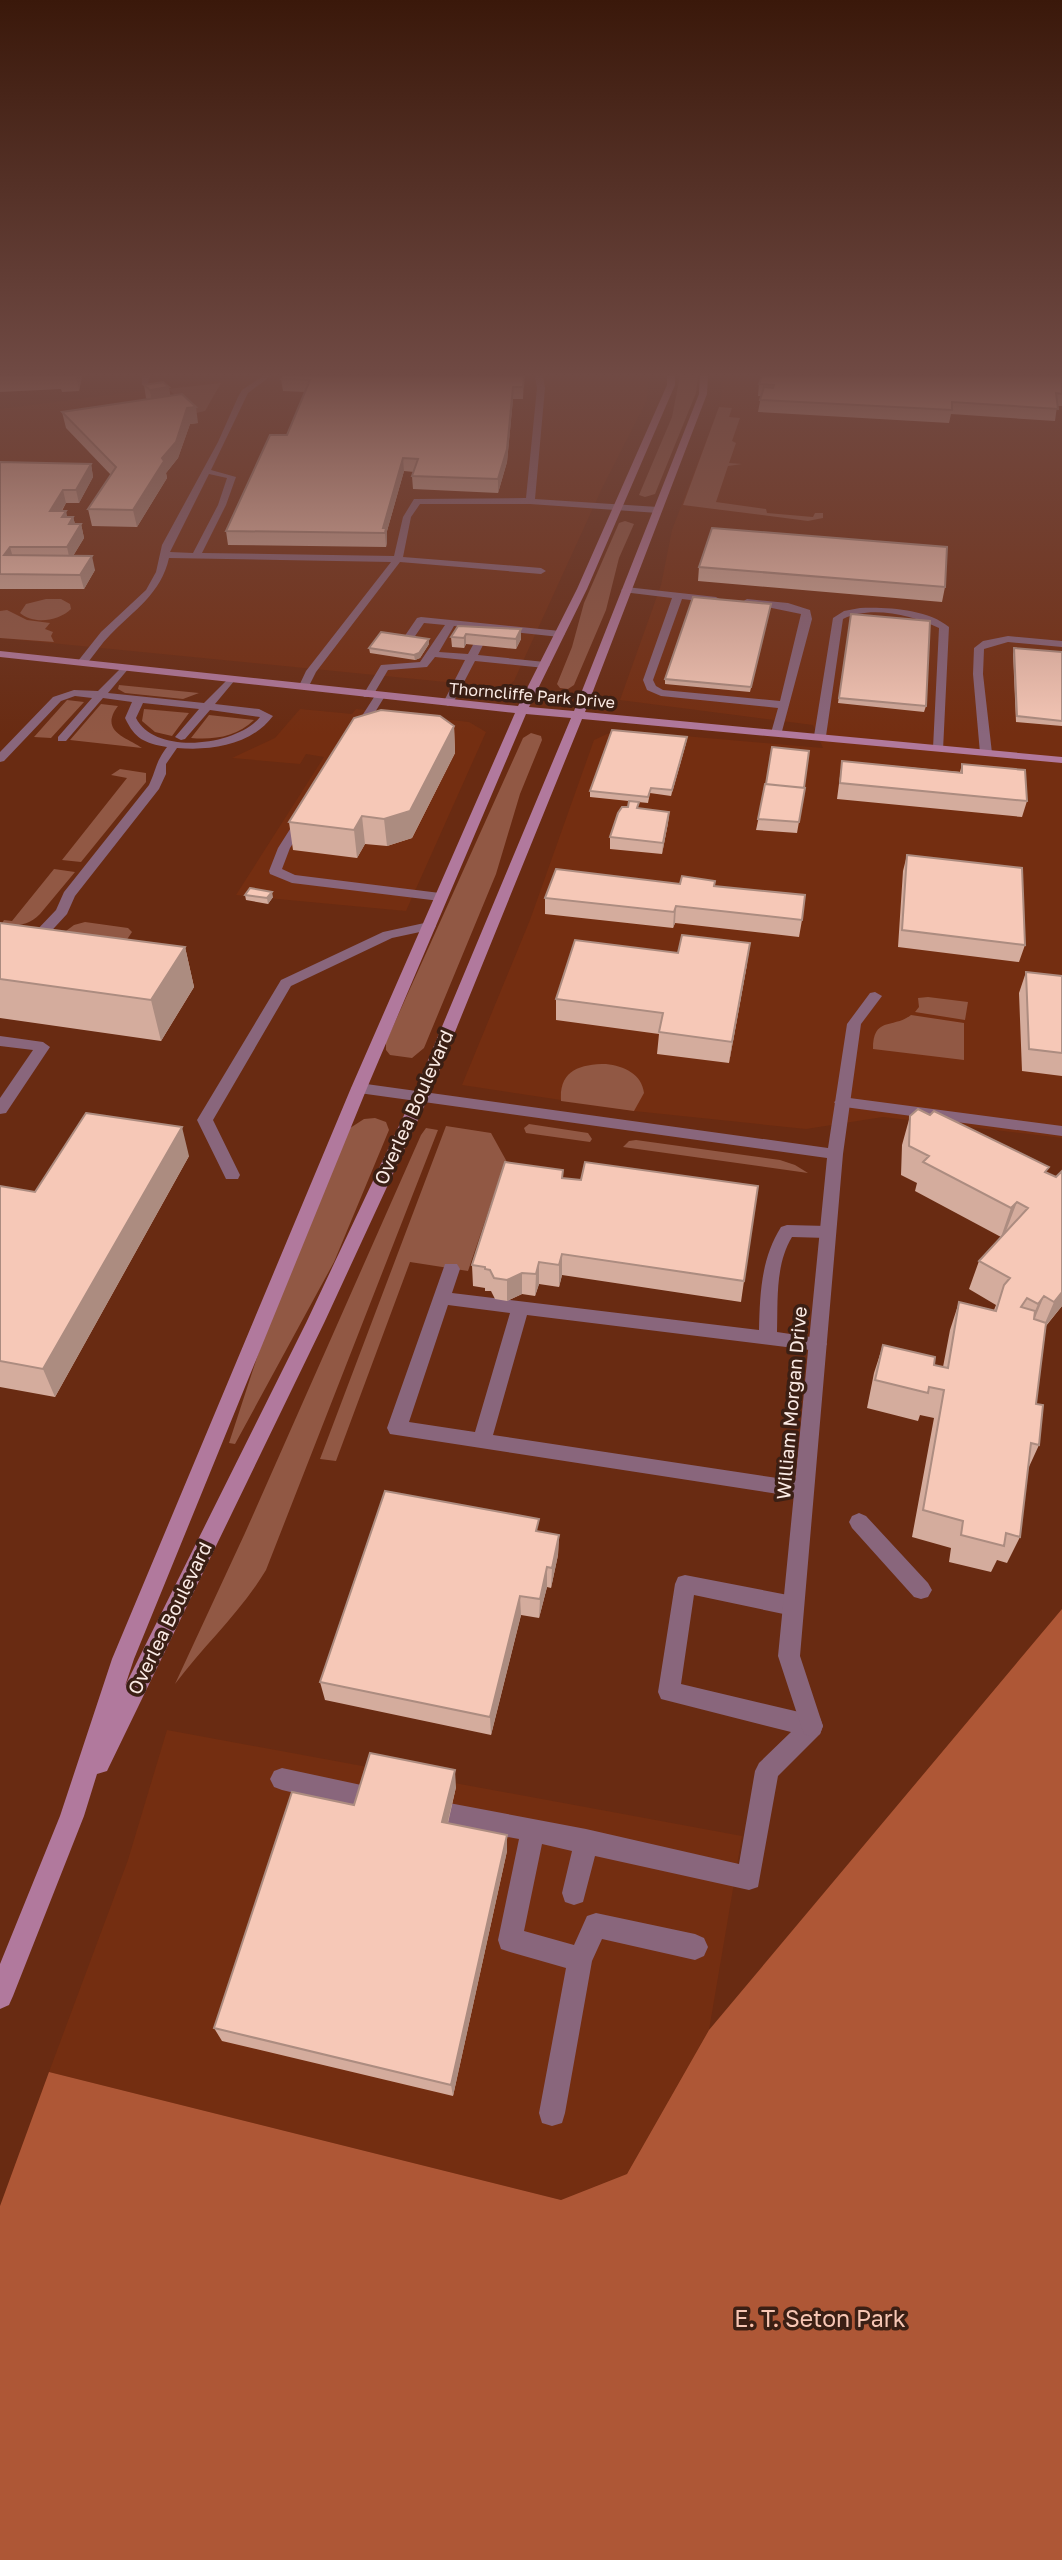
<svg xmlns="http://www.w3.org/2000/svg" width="1062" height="2560" viewBox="0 0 1062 2560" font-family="'Golos Text',sans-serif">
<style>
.built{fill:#742e11}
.green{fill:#915844}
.forest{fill:#ae5736}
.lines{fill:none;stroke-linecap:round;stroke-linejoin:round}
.lane{fill:#89667c;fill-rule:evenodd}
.street{fill:#89667c;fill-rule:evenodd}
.secondary{fill:#b1799d;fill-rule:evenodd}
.wall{fill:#d4ac9d}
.shaded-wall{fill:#ac8c80}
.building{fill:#f6c8b7;stroke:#ac8c80;stroke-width:2}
.labels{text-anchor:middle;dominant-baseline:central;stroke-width:7;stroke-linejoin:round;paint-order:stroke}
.far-street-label{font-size:16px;fill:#fbebe5;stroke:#3b1f14}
.street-label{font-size:19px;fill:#fbebe5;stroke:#3b1f14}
.near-park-label{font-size:23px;fill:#f7c6b4;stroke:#3b1f14}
</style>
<rect width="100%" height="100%" fill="#692b12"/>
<path class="built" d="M257 376H648L647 400 603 486 514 681 506 688 0 638V409Z
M724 376H1062V1138L883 1117 806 1129 634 1111 462 1085 530 920 594 740 607 734 627 731 823 748 813 725 620 700 661 585 672 530 719 407Z
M300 709 352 714 356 709 469 722 486 732 406 911 236 895 324 757 306 754 300 764 232 758 275 738Z
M167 1730 742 1836 709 2030 627 2174 561 2200 49 2072 128 1860Z"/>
<path class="green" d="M680 376H698L696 393 655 494 645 497 639 495 672 417Z
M221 383 205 411 196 413 168 389Z
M719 407 732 408 729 417 740 418 732 441 736 443 729 463 742 464 728 466 716 502 766 509 767 513 813 517 815 513H823V518L808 521 683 505Z
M625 521 634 524 619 558 606 610 574 685 568 689 560 688 557 684 572 647 584 603 619 523Z
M46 599H61L70 604 71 609C59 621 34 625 20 613L26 604Z
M7 610 27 620 50 623 45 629 53 632 51 636 54 642 0 638V611Z
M119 685 199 693 183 699 125 693 118 689Z
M67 700 84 702 51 738 34 737Z
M101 704 118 706C98 732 129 738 142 748L70 740Z
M144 709 189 713 172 736 155 732 142 721Z
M209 715 254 720C237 737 213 740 191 738Z
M531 733 541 736 542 740 520 794 496 874 424 1048 412 1058 390 1055 386 1050V1042L523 738Z
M120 769 146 773V782L81 862 62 860 127 778 111 775Z
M54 869 75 872 40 914C28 926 17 926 1 925L4 920 12 921Z
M85 922 128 928 132 932 124 944 65 938 66 931 74 925Z
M928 997 968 1002 965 1020 915 1012 919 1007 918 998Z
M911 1015 964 1023V1060L873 1049C873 1016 893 1029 911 1015Z
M606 1064C624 1066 642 1074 644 1093L634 1111 561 1101C559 1071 579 1064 606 1064Z
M375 1118 386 1122 389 1130 334 1262 235 1444 229 1443 284 1275 347 1130 364 1119Z
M529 1124 588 1133 592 1139 590 1142 526 1133 524 1128Z
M446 1126 491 1133 507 1162 504 1165 468 1271 410 1262 336 1461 320 1459Z
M426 1128 438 1130 266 1570C241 1612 205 1644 175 1684L245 1533 421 1135Z
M636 1140 780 1160 795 1165 808 1173 623 1147 629 1141Z"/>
<path class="forest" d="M1062 1609V2560H0V2206L49 2072 561 2200 627 2174 709 2030Z"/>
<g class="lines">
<path class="lane" d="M142 376H150L148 384H142Z
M263 376H271L248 393 211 470 236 477 226 505 202 553 394 556 403 517 414 499 526 498 537 388 535 376H543L545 388 535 499 658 507 662 510 658 513 530 504H420L411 517 403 557 541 568 546 571 541 574 400 562 316 672 307 690 298 688 306 671 391 562 169 558C161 594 134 610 110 635 101 644 94 655 86 665H78V661L101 632 146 590 156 572 162 545 218 442 238 397 242 390ZM209 474 227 478 218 505 193 553 170 552Z
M626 587 716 597 721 600 716 603 682 599 653 680 656 686 663 690 780 701 801 614 742 602 747 599 788 603 810 610 812 619 781 735 771 733 778 708 661 696 647 690 643 680 672 598 623 592 621 590Z
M860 608C887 607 927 609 949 627L943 750 933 748 939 628C913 615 870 605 843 619L826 736 820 739 814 736 833 618 844 611Z
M421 617 560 631 565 634 560 637 454 626 439 652 468 654 474 643 478 642 483 645 478 655 545 662 550 665 545 668 475 661 453 703 448 706 443 703 465 660 435 657 427 667 388 670 372 697H364L363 695 381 665 420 662 445 625 424 623 411 642 402 640 417 618Z
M1008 636 1062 641V647L1008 642 984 649 983 674 992 753 986 756 980 753 973 674 974 648 983 641Z
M124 665 129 668 108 693 204 703 230 677 235 680 215 704 259 709 273 716C251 745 212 751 177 748L166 764V774L159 789 75 896 67 914 44 939 19 942 0 939V931L19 934 35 932 56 910 64 892 149 785C157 768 155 763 167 747 144 743 135 739 125 718L132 702 103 698 66 741H58V737L92 698 75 696 61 701 4 761 0 762V752L53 697 74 690 98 691ZM143 703 199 709 175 737 181 740 185 739 210 710 260 717C237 746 155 756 136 718Z
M376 694 385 696 361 735H353L351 733Z
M303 814 309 818 290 848 282 869 295 875 440 893 447 897 440 901 292 883 270 874 269 871 278 848 299 815Z
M429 922 436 926 434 929 392 938 291 986 213 1120 240 1175 238 1179H226L197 1120 281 980 383 932Z
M0 1036 43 1042 50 1047 6 1113 0 1114V1098L33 1050 0 1046Z
M842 1097 1062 1126V1136L837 1106 834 1102Z
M787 1225 827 1226 835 1232 827 1238 792 1237C775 1265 778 1301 777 1332L824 1339 827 1344 824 1349 818 1351 527 1315 493 1435 804 1482 811 1484 814 1490 811 1496 804 1498 390 1434 387 1428 445 1264H457L460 1269 452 1293 759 1330C760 1293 761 1259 781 1227ZM448 1305 510 1313 475 1432 409 1422Z
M859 1513 866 1516 928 1583 932 1590 928 1597 921 1599 914 1597 852 1528 849 1522 852 1516Z
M685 1575 793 1596 800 1599 804 1606 800 1613 793 1616 694 1595 681 1684 812 1715 820 1718 823 1726 820 1734 778 1776 758 1887 749 1890 595 1856 583 1902 574 1905 565 1902 562 1893 572 1851 542 1844 524 1931 574 1945 587 1916 596 1913 695 1934 704 1938 708 1947 704 1956 695 1960 602 1939 592 1961 565 2113 562 2123 552 2126 542 2123 539 2113 566 1968 510 1952 501 1949 498 1940 519 1839 449 1827 441 1823 437 1815 441 1807 449 1803 586 1829 739 1864 755 1771 759 1763 791 1732 661 1699 658 1692 675 1584 678 1577Z
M282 1768 366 1786 374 1790 378 1798 374 1806 366 1810 282 1790 274 1787 270 1779 274 1771Z"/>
<path class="street" d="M875 992 882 996 861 1024 843 1154 800 1656 823 1726 820 1734 812 1737 804 1734 801 1726 778 1656 827 1158 359 1093 351 1088 359 1083 828 1148 847 1024 870 993Z"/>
<path class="secondary" d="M667 376H675V385L587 589 529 707 574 711 699 394 700 376H708L707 394 585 712 1062 757V763L582 719 429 1096 325 1321 107 1771 97 1774 84 1816 13 1996 9 2005 0 2009V1964L60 1816 112 1659 351 1088 515 713 0 657V651L518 706 577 589 667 385ZM526 714 571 718 413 1096 307 1321 125 1686 134 1659 367 1088Z"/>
</g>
<path class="wall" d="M0 376H82L79 391 62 392 61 389 0 392Z
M524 376 523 399H513L507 462 498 493 413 489 412 476 414 472 404 471 387 531V542L386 547 228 545 226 531 287 435 305 392 283 391 281 379Z
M1062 376V406H1057L1055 421 951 414 949 423 758 412 761 396H758L759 384Z
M144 385 170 395 198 423 190 424 178 458 166 473 167 478 137 527 92 526 88 509 111 475 66 428 62 412 147 399 146 398Z
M0 462 91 464 93 477 79 503H66L62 511 67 517H73L75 524H81L84 538 73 556 95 570 84 589H0Z
M699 567 945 587 942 602 698 581Z
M771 604 750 692 665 684V679Z
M851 614 926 706 924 712 838 703Z
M458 626 521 639 516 649 466 644 464 648 452 647 451 637Z
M429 644 420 658 415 660 370 653 369 648Z
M1014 648 1062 652V726L1016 722 1013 654Z
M454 726 455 753 412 838 387 846 365 844 357 858 293 850 289 822Z
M687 737 686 743 671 796 650 793 648 803 590 797V791Z
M842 761 960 772 962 764 1027 801 1022 817 837 799Z
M766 784 805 788 797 833 756 830Z
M639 809 669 812 668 823 662 854 610 849V837Z
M907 855 1025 945 1019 962 898 947 903 871Z
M680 884 714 886 802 920 799 937 675 923 673 928 545 914V898Z
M245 895 273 897 268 904 246 900Z
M0 923 185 947 194 987 161 1041 0 1018Z
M747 964 729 1063 657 1054 659 1034 556 1020V999Z
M1026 972 1062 976V1076L1022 1071 1019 993Z
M910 1116 1056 1177 1062 1171V1306L1046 1326 1036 1404 1039 1445 1028 1469 1020 1537 1007 1563 997 1560 991 1572 949 1562 951 1548 912 1537 934 1418 920 1415 918 1421 867 1408 874 1373 883 1345 934 1365 943 1367 950 1330 959 1302 994 1310 996 1305 969 1289 979 1261 1001 1237 915 1191 917 1183 901 1175 902 1145Z
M189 1156 55 1397 0 1387V1186L35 1192Z
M563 1170V1178L744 1281 741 1302 562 1275 559 1287 539 1284 535 1296 522 1294 507 1301 495 1299 491 1291H485V1288L473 1286 472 1265Z
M539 1531 559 1535 558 1555 551 1588 547 1587 539 1618 521 1615 491 1735 325 1700 320 1682Z
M456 1787 448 1823 507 1851 453 2096 222 2041 214 2028 354 1805Z"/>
<path class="shaded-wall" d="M76 376H82L79 391Z
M169 387 171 399 152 402 150 390Z
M513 387V399L507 462 498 493V479Z
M196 407 198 423 190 424 178 458 166 473 167 478 137 527 133 510 187 408Z
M403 458 404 471 387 531V542L386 547 385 533 383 528Z
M91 464 93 477 79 503 76 490Z
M63 490 66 503 53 524 50 511Z
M66 511 69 524 73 517 77 531 62 517Z
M81 524 84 538 70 561 67 547Z
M10 547 14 561 4 555Z
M92 556 95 570 84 589 80 575Z
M521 629V639L516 649V639Z
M466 634V644L464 648V638Z
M429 639V644L420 658 415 660 414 655Z
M454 726 455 753 412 838 387 846 384 819Z
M687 737 686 743 671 796 672 790Z
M669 812 668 823 662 854 663 843Z
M362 816 365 844 357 858 354 830Z
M272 892 273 897 268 904 267 898Z
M676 906 675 923 673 928 674 912Z
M750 943 747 964 729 1063 732 1042Z
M185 947 194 987 161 1041 151 1000Z
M182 1127 189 1156 55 1397 43 1369Z
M1017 1202 1006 1231 1001 1237 1011 1208Z
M562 1254V1275L559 1287V1265Z
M539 1262V1284L535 1296 536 1274Z
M522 1273V1294L507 1301V1280Z
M1062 1292V1306L1042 1330 1054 1302Z
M1044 1296 1032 1325 1026 1332 1038 1304Z
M559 1535 558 1555 551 1588 552 1568Z
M547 1567V1587L539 1618 540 1599Z
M520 1596 521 1615 491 1735 490 1717Z
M455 1770 456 1787 444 1838 442 1822Z
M507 1835V1851L453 2096 451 2085Z"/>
<path class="building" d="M283 376H524L523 387H513L507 449 498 479 412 476 418 459 403 458 383 528H386L385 533 226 531 270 435H287L310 380 281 379Z
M762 376H1062V394L1056 393 1058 409 952 402V410L760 400 764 387 773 388 774 385 759 384Z
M163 382 169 387 150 390 144 385Z
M182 394 196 407 187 408 176 442 162 458 164 461 133 510 88 509 116 467 62 412Z
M0 462 91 464 76 490H63L50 511H66L62 517H73L69 524H81L67 547H10L4 555 92 556 80 575 0 574Z
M712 528 947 547 945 587 699 567Z
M693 597 771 604 751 687 665 679Z
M851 614 930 621 926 706 839 698Z
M458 626 521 629 516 639 466 634 464 638 451 637Z
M381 632 429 639 419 653 414 655 369 648Z
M1014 648 1062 652V721L1017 716Z
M381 710 440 716 454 726 410 811 384 819 362 816 354 830 289 822 354 718Z
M612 730 687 737 672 790 651 788 648 797 590 791Z
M772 747 809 751 804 788 766 784Z
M842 761 962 773V764L1025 770 1027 801 840 783Z
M765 784 805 788 799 822 758 819Z
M629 801 639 802 637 808 669 812 663 843 610 837 618 813 622 807H628Z
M907 855 1022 868 1025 945 902 930Z
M556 869 680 884 682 876 715 881 714 886 805 895 802 920 676 906 674 912 545 898Z
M250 888 272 892 267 898 245 895Z
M0 923 185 947 151 1000 0 979Z
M682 935 750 943 732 1042 659 1032 663 1013 556 999 575 940 678 953Z
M1026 972 1062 976V1053L1029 1049Z
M918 1109 930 1115 934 1111 1049 1167 1045 1172 1056 1177 1062 1171V1292L1054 1302 1044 1296 1038 1304 1027 1298 1021 1307 1035 1311 1034 1319 1046 1323 1036 1404 1043 1405 1039 1445 1031 1443 1020 1537 1006 1533 1004 1546 961 1535 963 1521 923 1510 944 1390 929 1387 928 1393 875 1380 883 1345 935 1357 934 1365 948 1368 959 1302 996 1311 1004 1285 1010 1278 979 1261 1028 1208 1017 1202 1011 1208 923 1162 929 1156 909 1146 910 1116Z
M86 1113 182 1127 43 1369 0 1361V1186L35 1192Z
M505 1162 563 1170 562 1178 581 1180 585 1162 758 1186 744 1281 562 1254 559 1265 539 1262 536 1274 522 1273 507 1280 494 1278 490 1270 485 1269V1267L472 1265Z
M385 1491 539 1519 536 1531 559 1535 552 1568 547 1567 540 1599 520 1596 490 1717 320 1682Z
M370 1753 455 1770 442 1822 507 1835 451 2085 214 2028 292 1792 354 1805Z"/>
<linearGradient id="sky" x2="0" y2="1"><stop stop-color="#3a180a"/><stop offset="0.51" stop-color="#704a44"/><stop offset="1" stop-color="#704a44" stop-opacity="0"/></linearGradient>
<rect width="1062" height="735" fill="url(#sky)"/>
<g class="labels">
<g class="far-street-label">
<text transform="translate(532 695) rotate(5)">Thorncliffe Park Drive</text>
</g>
<g class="street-label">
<text transform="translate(413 1107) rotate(-66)">Overlea Boulevard</text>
<text transform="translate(791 1403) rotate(-85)">William Morgan Drive</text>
<text transform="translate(169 1618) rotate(-64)">Overlea Boulevard</text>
</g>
<g class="near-park-label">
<text x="820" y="2318">E. T. Seton Park</text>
</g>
</g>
</svg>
